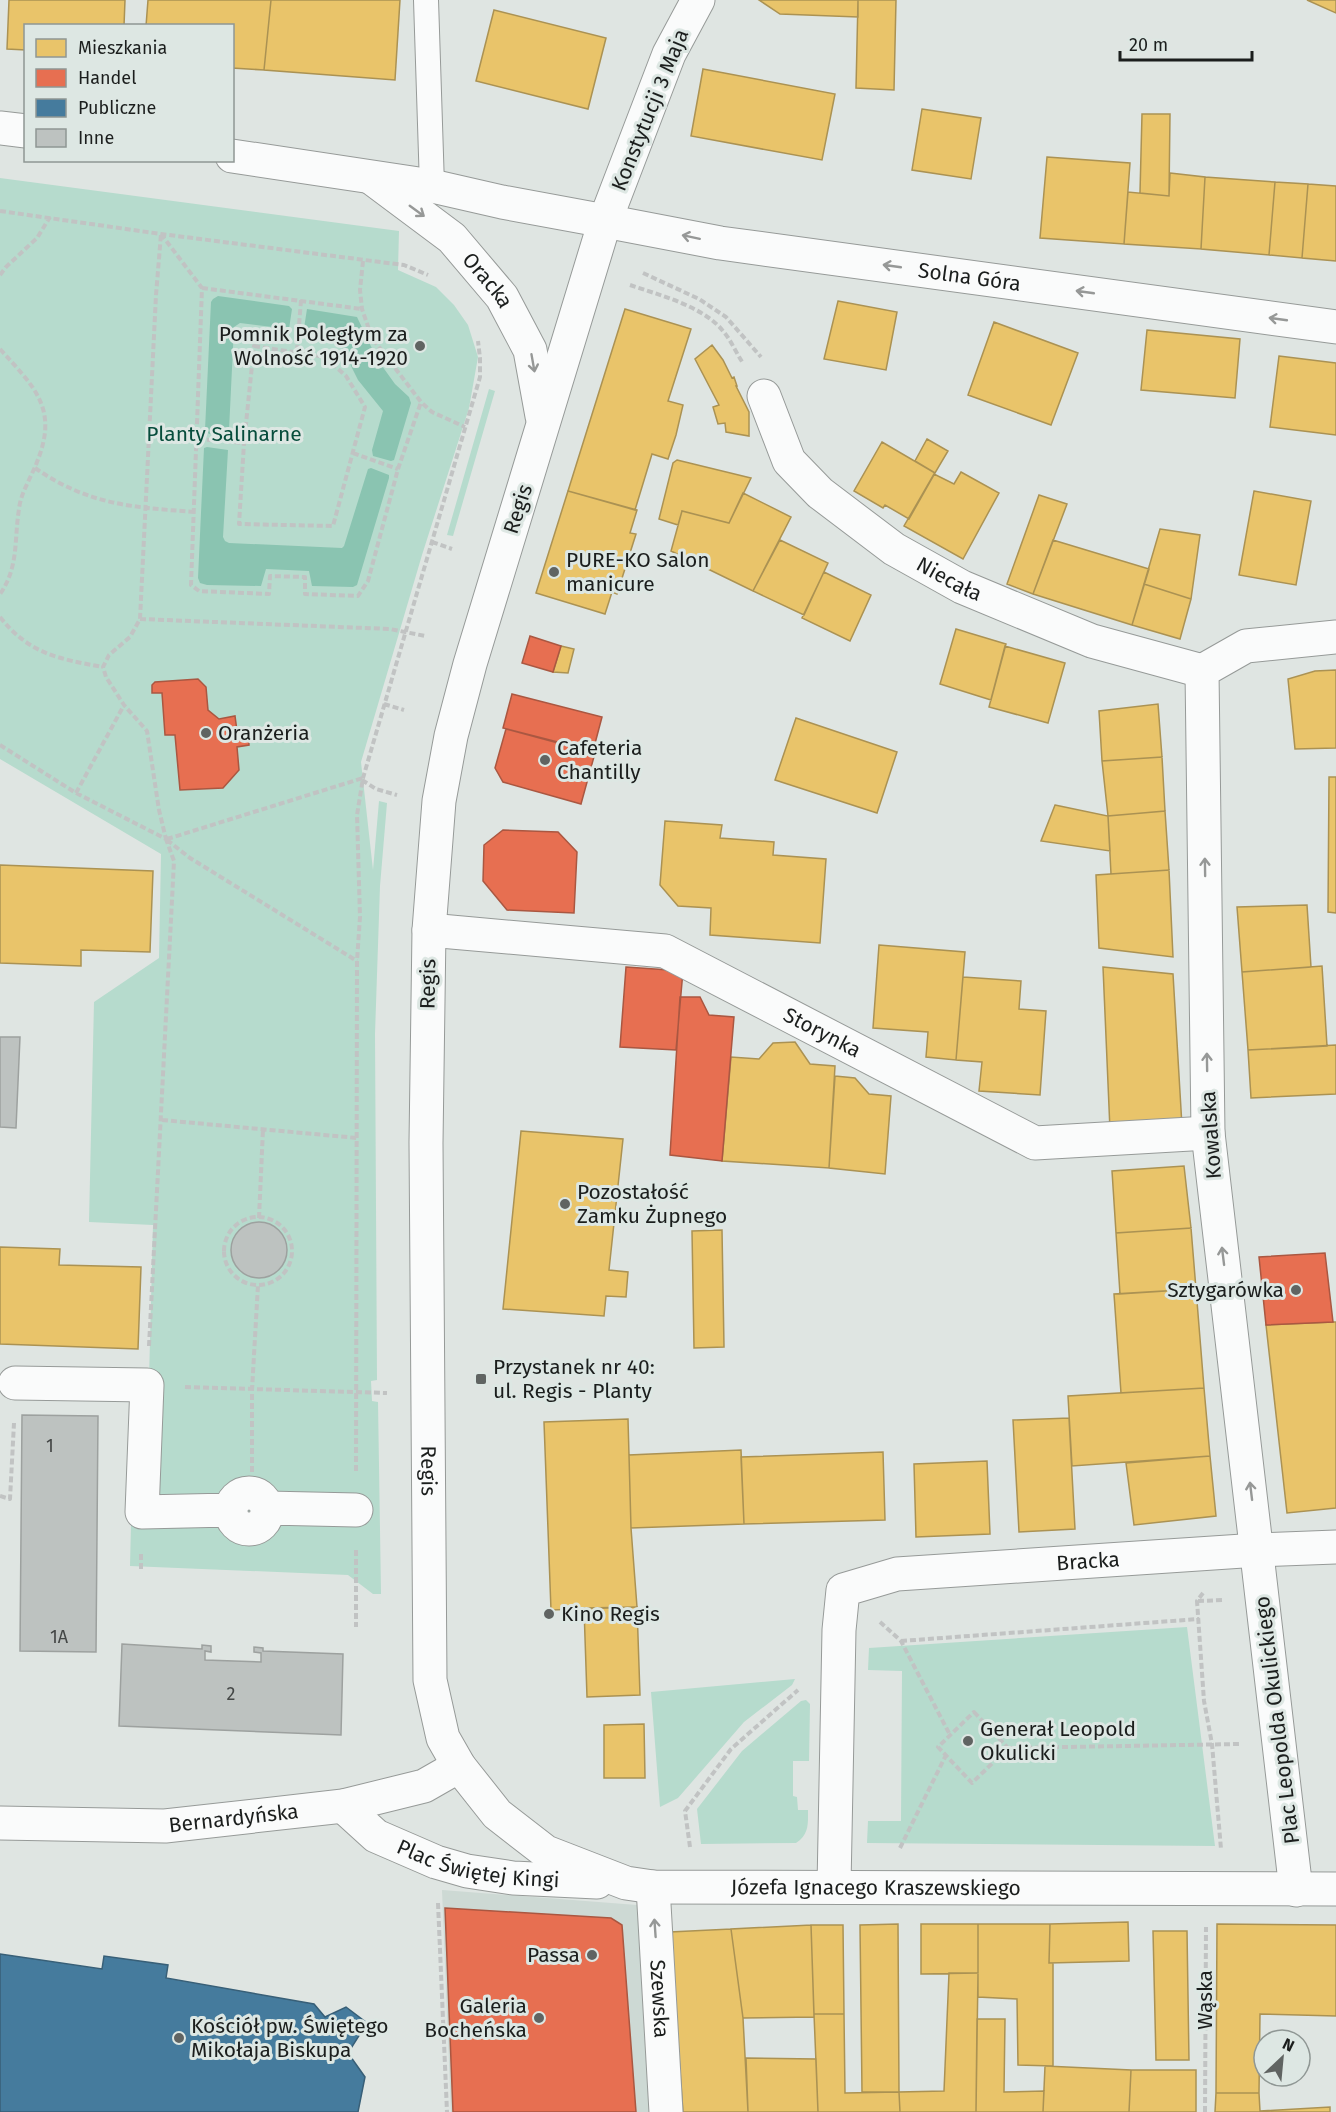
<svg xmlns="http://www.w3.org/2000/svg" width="1336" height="2112" viewBox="0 0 1336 2112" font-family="'Fira Sans',sans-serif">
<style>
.built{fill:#cdd9d4}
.green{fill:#b6dbcd}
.water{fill:#8ac4b1}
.homes{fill:#e9c46a;stroke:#ab9253;stroke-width:1.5}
.shops{fill:#e76f51;stroke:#aa5741;stroke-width:1.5}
.public{fill:#457b9d;stroke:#385f77;stroke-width:1.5}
.building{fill:#bdc2c0;stroke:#9da19f;stroke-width:1.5}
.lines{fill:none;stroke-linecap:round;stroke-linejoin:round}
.service-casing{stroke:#969a98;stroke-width:26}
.pedestrian-casing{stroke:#969a98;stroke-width:35}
.minor-casing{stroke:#969a98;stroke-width:35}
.tertiary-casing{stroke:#969a98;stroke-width:35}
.path{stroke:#c1c3c3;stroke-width:4;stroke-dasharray:6 3;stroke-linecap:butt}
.service{stroke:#fafbfb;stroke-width:24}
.pedestrian{stroke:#fafbfb;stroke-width:33}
.minor{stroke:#fafbfb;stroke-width:33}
.tertiary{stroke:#fafbfb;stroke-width:33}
.oneway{stroke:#969897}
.poi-dot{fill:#606462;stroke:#dde7e3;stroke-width:2}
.labels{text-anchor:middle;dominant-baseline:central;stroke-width:6;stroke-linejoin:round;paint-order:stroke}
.number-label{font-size:18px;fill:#444746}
.street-label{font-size:21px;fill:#1b1e1d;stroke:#dde7e3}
.poi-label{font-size:21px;fill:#1b1e1d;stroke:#dde7e3;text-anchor:start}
.park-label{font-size:21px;fill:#074d3c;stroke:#dde7e3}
</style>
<rect width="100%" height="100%" fill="#dfe5e2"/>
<path class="built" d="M442 1890 637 1905 651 2112H451Z"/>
<path class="green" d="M0 178 399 231 398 270 436 287 454 305 468 325 478 357 469 408 422 555 361 762 373 870 379 801 387 803 380 886 375 1034 377 1380 371 1381 372 1401 378 1402 381 1594H373L348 1575 130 1566 134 1400 149 1379 153 1225 89 1222 94 1002 159 958 161 854 0 759Z
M489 389 495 391 453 536 447 535Z
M1187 1627 1215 1846 867 1843 868 1821H901L902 1671 868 1670 869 1648Z
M795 1679 792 1685 744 1722 678 1798 660 1807 651 1692Z
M806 1700 810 1704 809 1761H793V1796L797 1797 798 1810H808C808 1825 809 1834 796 1843L701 1844 697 1809 742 1751 801 1701Z"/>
<path class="water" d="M218 296 289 306 292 309 289 329 240 323 234 327 229 430 227 435 209 434 205 430 211 302 213 299Z
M307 309 357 317 377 359 395 384 409 397 411 403 394 460 391 461 373 456 372 450 383 411 358 380 338 340 333 336 305 331 304 328Z
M207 447 228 450 223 537 225 541 229 543 342 548 344 546 368 469 371 468 389 475V478L357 585 353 587 312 586 309 571 266 569 261 586 207 585 200 583 198 578 204 448Z"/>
<path class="homes" d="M9 0H125L124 26H26V50L7 49Z
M148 0H271L264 70 232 68V26H146Z
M271 0H400L395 80 264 70Z
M759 0H858V17L780 14Z
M858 0H896L894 90 856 88Z
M1307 0H1336V13Z
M494 10 606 38 588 109 476 81Z
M703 69 835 94 822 160 691 136Z
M922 109 981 118 971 179 912 170Z
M1142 114H1170L1169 196 1140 193Z
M1047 157 1130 163 1124 244 1040 238Z
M1170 173 1205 177 1201 249 1124 244 1128 192 1169 196Z
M1205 177 1275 182 1269 255 1201 249Z
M1275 182 1308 184 1302 258 1269 255Z
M1308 184 1336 186V261L1302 258Z
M838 301 897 312 886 370 824 359Z
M625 309 691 329 668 401 683 405 676 435 668 459 652 454 635 510 568 491Z
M994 322 1078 353 1051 425 968 395Z
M1147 330 1240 339 1235 398 1141 390Z
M712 345 723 360 732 378 734 377 737 386H736L749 412V436L726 432 725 423 718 424 713 407 719 405 695 359Z
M1279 356 1336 363V435L1270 427Z
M927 439 948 451 935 473 915 461Z
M882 442 935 473 909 519 885 505 883 508 854 491Z
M677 460 751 478 729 523 682 511 678 525 659 519 673 463Z
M961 472 999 493 963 559 904 526 934 474 954 484Z
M568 491 637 510 630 533 636 534 617 594 612 592 605 614 536 593Z
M1254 491 1311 501 1296 585 1239 575Z
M743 493 791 517 753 591 671 551 682 511 729 523Z
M1039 495 1067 504 1033 594 1007 584Z
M1160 529 1200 535 1191 599 1144 584Z
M780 540 828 563 804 615 753 591Z
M1053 540 1149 569 1132 625 1033 594Z
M824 572 871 595 850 641 802 618Z
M1144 584 1191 599 1180 639 1132 625Z
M956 629 1006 644 991 700 940 684Z
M561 646 574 649 568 673 553 672Z
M1005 646 1065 663 1048 723 989 707Z
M1336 670V748L1295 749 1288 679 1315 671Z
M1158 704 1162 757 1102 761 1099 711Z
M796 718 897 752 877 813 775 780Z
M1162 757 1165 811 1108 816 1102 761Z
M1329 777H1336V913L1328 912Z
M1055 805 1108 816 1110 851 1041 841Z
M1165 811 1169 870 1111 874 1108 816Z
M665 821 722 825 720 838 774 842 773 855 826 859 820 943 710 935 711 908 678 906 660 885Z
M0 865 153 871 150 952 81 950V966L0 963Z
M1169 870 1173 957 1099 948 1096 875Z
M1307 905 1311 967 1242 972 1237 907Z
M879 945 965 952 956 1060 926 1057 928 1032 873 1028Z
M1322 966 1327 1046 1248 1050 1242 972Z
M1103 967 1173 974 1182 1126 1110 1130Z
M963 977 1021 981 1019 1009 1046 1011 1040 1095 979 1091 982 1062 956 1060Z
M795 1042 810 1064 835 1066 829 1168 722 1161 731 1057 759 1059 773 1043Z
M1336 1045V1094L1251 1098 1248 1050Z
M835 1076 855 1078 869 1094 891 1096 885 1174 829 1168Z
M521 1131 623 1139 609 1270 628 1272 626 1297 606 1296 604 1316 503 1309Z
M1184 1166 1191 1228 1116 1233 1112 1171Z
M1191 1228 1196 1289 1120 1294 1116 1233Z
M722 1230 724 1347 694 1348 692 1231Z
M0 1247 60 1249 59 1265 141 1267 138 1349 0 1344Z
M1196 1289 1204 1388 1121 1393 1114 1294Z
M1333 1322H1336V1508L1287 1513 1266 1325Z
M1204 1388 1210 1456 1072 1466 1068 1396Z
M1069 1418 1075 1529 1019 1532 1013 1420Z
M628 1419 631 1528 637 1607 551 1610 544 1422Z
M741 1450 744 1524 631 1528 629 1455Z
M883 1452 885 1520 744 1524 741 1457Z
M1210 1456 1216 1516 1134 1525 1126 1463Z
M987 1461 990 1534 916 1537 914 1464Z
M637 1607 640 1695 587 1697 584 1608Z
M644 1724 645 1778H604V1725Z
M1128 1922 1129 1961 1049 1963 1050 1924Z
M898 1924 899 2092H862L860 1925Z
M921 1924H978V1973L921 1974Z
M978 1924H1050L1049 1963H1053V2066L1018 2065 1017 1999 978 1997Z
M1217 1924 1336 1925V2016L1260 2014 1259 2093H1216Z
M811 1925H843L844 2014H814Z
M811 1925 814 2017 743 2018 731 1929Z
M731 1929 743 2018 748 2112H683L670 1932Z
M1153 1931H1187L1189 2060H1156Z
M949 1973H978L976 2112H900L899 2092 944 2091Z
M814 2014H844L845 2093 899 2092 900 2112H818Z
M977 2019H1005L1004 2092 1044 2091 1043 2112H976Z
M746 2058 816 2059 818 2112H748Z
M1045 2066 1131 2070 1129 2112H1043Z
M1131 2070H1196V2112H1129Z
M1216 2093H1259L1260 2111 1330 2107V2112H1215Z"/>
<path class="shops" d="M530 636 561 646 553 672 522 663Z
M198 679 206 687 208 710 219 719 235 716 237 731 248 730 249 745 237 747 239 770 223 788 180 790 175 735H165L162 693H152V685L155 682Z
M512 694 602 717 593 751 503 728Z
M506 729 595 753 581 804 503 782 495 768Z
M503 830 558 832 577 852 574 913 507 910 483 881 484 845Z
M626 967 683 971 676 1050 620 1047Z
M680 997H700L709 1015 734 1017 722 1161 670 1155Z
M1325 1253 1333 1322 1266 1325 1259 1257Z
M445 1908 611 1918 622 1925 636 2112H453Z"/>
<path class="public" d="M0 1954 102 1969 104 1956 168 1965 166 1978 314 2004 325 2017 346 2007 367 2023 348 2053 365 2077 358 2112H0Z"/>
<path class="building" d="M0 1037H20L16 1128 0 1127Z
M231 1250a28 28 0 1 1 56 0a28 28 0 1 1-56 0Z
M22 1415 98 1416 96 1652 20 1651Z
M122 1644 202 1649V1645L211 1646V1652L205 1651V1660L261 1662V1653L254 1652V1647L263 1648V1651L343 1654 341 1735 119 1726Z"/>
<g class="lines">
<defs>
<path id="service" d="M426 0 432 186"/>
<path id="pedestrian" d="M15 1383 147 1385 142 1512 231 1510
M231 1511a18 18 0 1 1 36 0a18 18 0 1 1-36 0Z
M267 1508 356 1510"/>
<g id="minor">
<path id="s1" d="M605 221 720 243 1336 327"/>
<path id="s2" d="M764 396 789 461 820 493 894 549 962 587 1092 641 1202 671"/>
<path id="s3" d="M429 930 665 951 1035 1143 1208 1133"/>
<path id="s4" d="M834 1886 839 1630 843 1590 897 1574 1258 1550 1336 1547"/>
<path id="s5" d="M653 1887 666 2112"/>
<path d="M1296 1890 1208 1133 1202 671 1246 646 1336 637"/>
</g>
<g id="tertiary">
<path id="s6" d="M698 0 669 54 605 221 470 664 451 736 439 801 429 930 426 1143 430 1680 443 1738 459 1766 497 1814 546 1852 626 1883 653 1887 1336 1889"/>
<path d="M0 128 26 131"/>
<path d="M232 156 432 186 502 202 605 221"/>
<path id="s7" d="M373 179 452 238 502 297 530 350 542 416"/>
<path id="s8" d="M343 1806 376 1836 436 1862 467 1871 513 1878 597 1882"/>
<path id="s9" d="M0 1823 165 1826 343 1806 424 1786 459 1766"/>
</g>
</defs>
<use href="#service" class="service-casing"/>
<use href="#pedestrian" class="pedestrian-casing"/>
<use href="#minor" class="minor-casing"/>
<use href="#tertiary" class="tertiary-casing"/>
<path class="path" d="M0 211 161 234 404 265 428 275
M161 234 202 288 191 585 199 591 269 594 270 576 305 577V594L358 596 368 581 398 469 421 402
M363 261 360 290 362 309 372 338 421 402 432 412 465 427
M643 273 699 299 726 317 761 357
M0 275 6 267 37 238 50 217
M630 285C659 295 703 306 723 331 731 340 736 353 743 363
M202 288 362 309
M254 346 325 357 346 376 365 407 333 526 239 524 244 443Z
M0 349C34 387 59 408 37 462 31 478 21 492 19 509 14 540 19 567 0 594
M297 351 301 300
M198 439 244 443
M353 453 398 469
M35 468C89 505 131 507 194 512
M432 542 452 549
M0 617C29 654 59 659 103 667
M140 619 390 629 425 636
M384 704 404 710
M0 745 76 793 166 839 159 810 147 731 124 705 106 677 103 667 109 655 130 637 140 619 156 295 161 234
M362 780 376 789 397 795
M76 793 124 705
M167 839 363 778
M167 840 190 858 357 961
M162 1120 357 1138
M224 1251a34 34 0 1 1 68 0a34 34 0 1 1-68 0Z
M259 1218 263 1129
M149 1346 174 861 166 839
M185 1387 387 1393
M356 1471 357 961 360 917 357 815 363 778 480 377V358L478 341
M252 1472V1390L258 1285
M0 1496 10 1499 14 1423
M356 1550V1627
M141 1569V1551
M1203 1593 1197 1601 1204 1701 1212 1744 1221 1849
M1198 1601 1224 1600
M880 1622 901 1641 950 1735
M901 1641 1199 1619
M974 1712 1008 1748 972 1783 938 1747Z
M1008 1748 1240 1744
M690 1847 685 1811 731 1749 798 1690
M900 1848 946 1755
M438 1903 447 2112
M1205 2112 1206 1927"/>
<use href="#service" class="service"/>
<use href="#pedestrian" class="pedestrian"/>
<use href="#minor" class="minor"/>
<use href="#tertiary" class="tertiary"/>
</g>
<defs><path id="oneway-shaft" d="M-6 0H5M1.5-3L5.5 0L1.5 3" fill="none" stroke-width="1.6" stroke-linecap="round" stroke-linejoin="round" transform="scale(1.5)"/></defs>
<g class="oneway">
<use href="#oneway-shaft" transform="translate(417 211) rotate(36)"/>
<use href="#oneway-shaft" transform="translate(691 237) rotate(-168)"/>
<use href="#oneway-shaft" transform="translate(892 266) rotate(-172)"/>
<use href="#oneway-shaft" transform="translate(1085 292) rotate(-172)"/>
<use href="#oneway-shaft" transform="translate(1278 319) rotate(-172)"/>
<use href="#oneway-shaft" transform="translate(533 363) rotate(80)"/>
<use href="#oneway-shaft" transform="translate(1205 867) rotate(-91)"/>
<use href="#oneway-shaft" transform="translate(1207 1062) rotate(-91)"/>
<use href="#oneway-shaft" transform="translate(1223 1256) rotate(-97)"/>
<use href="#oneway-shaft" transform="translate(1251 1491) rotate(-97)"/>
<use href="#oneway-shaft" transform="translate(655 1928) rotate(-94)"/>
</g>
<g class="poi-dot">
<circle cx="420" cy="346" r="6"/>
<circle cx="554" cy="572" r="6"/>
<circle cx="206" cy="733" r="6"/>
<circle cx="545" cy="760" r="6"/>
<circle cx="565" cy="1204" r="6"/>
<circle cx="1296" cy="1290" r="6"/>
<rect x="475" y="1373" width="12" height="12" rx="3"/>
<circle cx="549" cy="1614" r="6"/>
<circle cx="968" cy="1741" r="6"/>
<circle cx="592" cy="1955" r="6"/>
<circle cx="539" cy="2018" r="6"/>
<circle cx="179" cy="2038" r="6"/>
</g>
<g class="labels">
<g class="number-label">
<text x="50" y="1446">1</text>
<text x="59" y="1637">1A</text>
<text x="231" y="1694">2</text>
</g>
<g class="street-label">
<text transform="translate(650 110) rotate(-68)">Konstytucji 3 Maja</text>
<text stroke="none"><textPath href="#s1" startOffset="369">Solna Góra</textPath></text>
<text stroke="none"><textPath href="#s7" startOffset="154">Oracka</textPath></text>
<text transform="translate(518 509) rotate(-72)">Regis</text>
<text stroke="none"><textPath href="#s2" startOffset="270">Niecała</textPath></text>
<text transform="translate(428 984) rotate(-89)">Regis</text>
<text stroke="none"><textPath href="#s3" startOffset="414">Storynka</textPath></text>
<text transform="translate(1211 1135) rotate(-94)">Kowalska</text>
<text stroke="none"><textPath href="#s6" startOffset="1514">Regis</textPath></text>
<text stroke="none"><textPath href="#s4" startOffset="544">Bracka</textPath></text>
<text transform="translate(1277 1720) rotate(-97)">Plac Leopolda Okulickiego</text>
<text stroke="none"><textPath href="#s9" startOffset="234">Bernardyńska</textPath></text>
<text stroke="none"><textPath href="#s8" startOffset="152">Plac Świętej Kingi</textPath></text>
<text stroke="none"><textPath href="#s6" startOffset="2274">Józefa Ignacego Kraszewskiego</textPath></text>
<text stroke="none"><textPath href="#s5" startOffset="112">Szewska</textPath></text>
<text transform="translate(1205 2000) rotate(-90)">Wąska</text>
</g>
<g class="poi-label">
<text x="408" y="334" text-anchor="end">Pomnik Poległym za<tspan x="408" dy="24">Wolność 1914-1920</tspan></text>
<text x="566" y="560">PURE-KO Salon<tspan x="566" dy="24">manicure</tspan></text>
<text x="218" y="733">Oranżeria</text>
<text x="557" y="748">Cafeteria<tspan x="557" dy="24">Chantilly</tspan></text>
<text x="577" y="1192">Pozostałość<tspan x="577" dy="24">Zamku Żupnego</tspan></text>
<text x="1284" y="1290" text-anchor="end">Sztygarówka</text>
<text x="493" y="1367">Przystanek nr 40:<tspan x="493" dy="24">ul. Regis - Planty</tspan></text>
<text x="561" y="1614">Kino Regis</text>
<text x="980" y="1729">Generał Leopold<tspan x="980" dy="24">Okulicki</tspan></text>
<text x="580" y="1955" text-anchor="end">Passa</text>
<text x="527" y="2006" text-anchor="end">Galeria<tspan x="527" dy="24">Bocheńska</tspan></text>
<text x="191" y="2026">Kościół pw. Świętego<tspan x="191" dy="24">Mikołaja Biskupa</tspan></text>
</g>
<g class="park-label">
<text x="224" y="434">Planty Salinarne</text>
</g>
</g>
<rect x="24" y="24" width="210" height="138" fill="#dde7e3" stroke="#8f9794" stroke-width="1.5"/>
<rect x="36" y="39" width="30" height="18" fill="#e9c46a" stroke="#8f9794" stroke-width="1.5"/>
<text x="78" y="54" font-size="18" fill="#1b1e1d">Mieszkania</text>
<rect x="36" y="69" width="30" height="18" fill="#e76f51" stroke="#8f9794" stroke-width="1.5"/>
<text x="78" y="84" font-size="18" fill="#1b1e1d">Handel</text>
<rect x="36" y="99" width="30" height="18" fill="#457b9d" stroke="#8f9794" stroke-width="1.5"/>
<text x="78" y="114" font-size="18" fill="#1b1e1d">Publiczne</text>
<rect x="36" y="129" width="30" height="18" fill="#bdc2c0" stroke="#8f9794" stroke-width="1.5"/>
<text x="78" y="144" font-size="18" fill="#1b1e1d">Inne</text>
<g transform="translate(1282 2058) rotate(26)"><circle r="28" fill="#dde7e3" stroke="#8f9794" stroke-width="1.5"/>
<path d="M0-4.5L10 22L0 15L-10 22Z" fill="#606462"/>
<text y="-9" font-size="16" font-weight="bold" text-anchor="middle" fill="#1b1e1d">N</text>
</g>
<path d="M1120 51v9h132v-9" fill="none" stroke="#1b1e1d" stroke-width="3"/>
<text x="1129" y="51" font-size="18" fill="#1b1e1d" stroke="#dde7e3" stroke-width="4.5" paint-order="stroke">20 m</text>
</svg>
